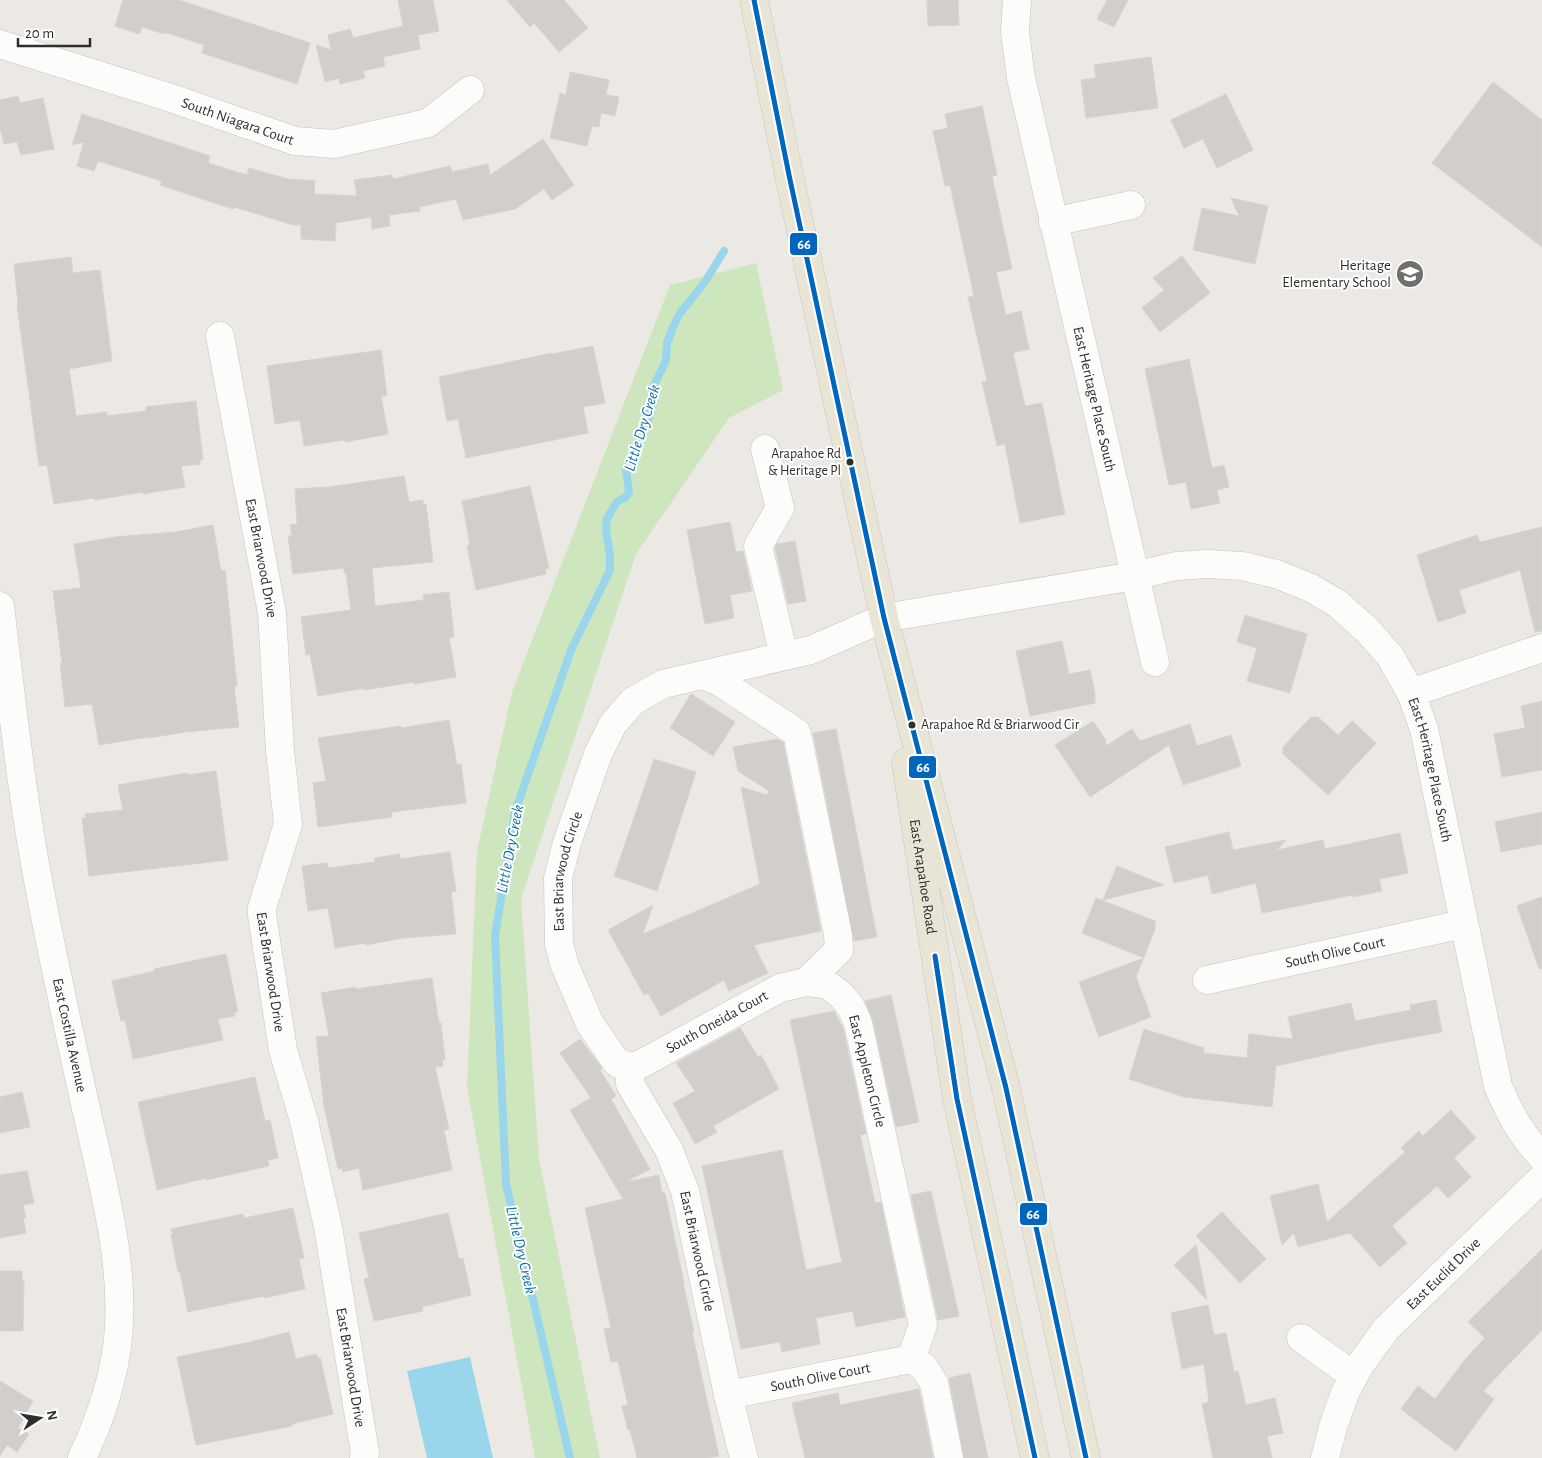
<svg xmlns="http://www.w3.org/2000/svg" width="1542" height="1458" viewBox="0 0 1542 1458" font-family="'Alegreya Sans',sans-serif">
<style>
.green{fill:#cee6be}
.water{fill:#99d6ec}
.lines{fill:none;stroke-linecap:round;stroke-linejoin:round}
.stream{stroke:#99d6ec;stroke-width:8}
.building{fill:#d1cecb;stroke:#d7d4d0}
.street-casing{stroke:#c5c4c5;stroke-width:29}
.primary-casing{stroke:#c6c5c4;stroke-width:29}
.street{stroke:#fcfcfb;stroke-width:28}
.primary{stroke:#e8e4d6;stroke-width:28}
.bus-1-casing{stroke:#fff;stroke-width:9}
.bus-1{stroke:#0065bd;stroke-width:5}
.bus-dot{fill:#2e2e2e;stroke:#fff;stroke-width:2}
.labels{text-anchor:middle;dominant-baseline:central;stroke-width:4;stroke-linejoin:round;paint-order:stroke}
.bus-label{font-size:14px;fill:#2e2e2e;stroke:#fff;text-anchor:end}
.street-label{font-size:15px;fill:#2e2e2e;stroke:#fff}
.poi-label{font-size:15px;fill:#2e2e2e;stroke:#fff;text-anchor:end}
.water-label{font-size:16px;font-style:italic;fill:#0d6fa3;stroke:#fff}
.line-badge{stroke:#fff;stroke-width:2}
.badge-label{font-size:14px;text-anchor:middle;font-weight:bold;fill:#fff}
</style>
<rect width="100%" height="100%" fill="#ece8e4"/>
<path class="green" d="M756 263 783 390 729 418 636 554 521 899 539 1159 600 1458H535L467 1087 477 851 512 692 670 285Z"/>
<path class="water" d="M470 1357 493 1458H427L407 1371Z"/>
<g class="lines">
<path class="stream" d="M570 1458 506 1184 495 936 515 812 571 650 610 570V555L606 530 607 519 613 508 617 502 626 497 629 492 626 469 647 424 653 403 652 394 654 385 663 367 666 360 667 343 673 327 680 313 705 282 724 251"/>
</g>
<path class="building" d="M123 0H179L310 43 297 84 202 53 204 45 164 32V34L142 27 139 34 115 26Z
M398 0H433L439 31 418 35 420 49 383 57 385 66 363 71 365 78 340 84 339 78 325 82 316 45 331 50 328 35 350 29 353 38 403 26Z
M507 0H564L588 28 559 52 534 23 530 27Z
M927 0H958L959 25 928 26Z
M1107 0H1128L1114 27 1097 19Z
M1151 57 1158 108 1086 118 1081 80 1096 78 1094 65Z
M570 72 609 80 606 95 619 97 615 116 601 113 599 127 592 126 587 146 550 138 560 93 566 95Z
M1493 82 1542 120V247L1432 163Z
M1226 94 1253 150 1217 168 1203 139 1184 148 1171 120Z
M18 96 20 103 43 98 54 149 21 155 17 142 4 144 0 127V100Z
M982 106 997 175 992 176 1012 269 996 272 1006 315 1021 311 1029 349 1013 353 1025 406 1042 403 1065 514 1020 523 1005 444 997 446 982 382 987 381 968 297 974 296 950 185 945 186 933 131 948 128 945 114Z
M82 114 210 156 208 163 247 175 249 168 288 179 315 181 314 194 357 196 354 180 392 175 393 179 450 166 452 172 488 164 490 175 543 139 574 185 552 200 544 189 515 209 463 220 456 199 419 207 420 211 389 215 390 226 372 229 371 217 336 223 335 241 301 239V225H293L234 207 233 209 160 185 162 181 98 161 94 171 77 166 84 142 72 145Z
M1231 198 1268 206 1255 264 1193 250 1202 208 1239 216Z
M1182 256 1210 293 1160 332 1142 308 1164 290 1153 278Z
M71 257 73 273 100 270 112 361 69 369 76 416 107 412V416L146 411V407L196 401 203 460H200V464L181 466 185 487 143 494V492L95 500 94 498 54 504 47 465 39 466 17 305 18 304 14 264Z
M593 346 605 403 583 407 588 433 466 458 458 419 447 421 439 377 552 353V354Z
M381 350 387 396H381L388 434 345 442V440L304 446 300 420 275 424 267 366Z
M1189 359 1212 468 1224 465 1229 487 1217 490 1220 503 1191 509 1186 482 1169 485 1145 369Z
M404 476 409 502 423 500V504H426L433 562 372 568 375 606 424 600 423 595 449 592 454 637 449 638 456 677 414 684 413 682 365 690V688L318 696 310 654 306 655 301 617 351 610 346 573H344V568L293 574 288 536H292L290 525 297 524 295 489 328 487Z
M530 486 549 568 545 569 546 574 476 590 467 546 470 545 462 501Z
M730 522 736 552 743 551 752 591 730 595 734 618 705 624 687 530Z
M213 525 221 571 225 570 237 686H234L239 727 185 732 149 738V737L99 745 92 704 65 707 60 663H62L53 591 81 588 74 544 115 537 175 532Z
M1542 527V631L1535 632 1520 570 1459 590 1466 613 1438 622 1417 555 1477 535 1480 542Z
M795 541 806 601 788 604 775 548 777 544Z
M1245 615 1307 634 1290 693 1247 681 1257 648 1237 642Z
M1062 641 1069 674 1090 670 1095 694V703L1030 716 1016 651Z
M691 694 735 722 713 756 670 728Z
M1542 701V770L1502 777 1494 734 1525 728 1521 706Z
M1311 717H1318L1338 735 1352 721 1376 743 1328 795 1283 754V747Z
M449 720 457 765 461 764 466 803 391 812 392 817 318 827 313 783 326 781 318 738 401 726V728Z
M1093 721 1105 739 1106 746 1132 729 1140 741 1190 724 1197 746 1231 735 1241 766 1183 785 1169 745 1090 797 1055 745Z
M836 729 877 937 854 941 813 733Z
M777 739 783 742 821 931 754 945 768 973 729 991 724 980 661 1016 648 993 644 995 608 930 653 905 643 934 760 884 741 787 767 795 769 791 738 771 733 747Z
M654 759 696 772 657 891 614 876Z
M216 771 228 860 89 876 82 818H86L85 814 123 810 118 785 187 773 188 775Z
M1542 812V844L1501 852 1495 822Z
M1229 832 1233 850 1286 840 1277 850 1323 840 1325 849 1400 833 1408 873 1379 879 1382 891 1353 897V895L1262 913 1256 883 1212 894 1208 875 1174 883 1165 847Z
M450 852 456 891 451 892 456 934 403 938 366 945 365 943 335 948 328 908 308 911 302 866 327 863 328 868 375 862V858L400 854V859Z
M1117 866 1164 885 1103 900Z
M1542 897V968L1539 969 1517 906Z
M1096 898 1155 921V929L1136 977 1151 1017 1099 1037 1079 982 1144 958 1082 933Z
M226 954 238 1012H234L235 1016 218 1019 223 1040 133 1059 125 1020 121 1021 112 981 155 971 154 969Z
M432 978 439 1023H441L445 1060H442L443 1066 435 1067 449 1129 444 1130 452 1170 363 1190 359 1168 343 1172 342 1168 338 1169 324 1106 316 1037 329 1036 321 993 355 987 356 989Z
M891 995 919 1122 896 1127 873 1020 865 1001Z
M1436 1000 1442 1032 1371 1045 1276 1066 1272 1107 1184 1097 1129 1079 1144 1029 1204 1048 1203 1053 1247 1058 1249 1034 1293 1039 1288 1017 1351 1003 1355 1021 1411 1010 1410 1005Z
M834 1011 843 1028 866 1134 860 1135 875 1203 881 1202 905 1317 856 1327 853 1311 816 1318 820 1344 782 1352 780 1342 741 1349 702 1166 782 1150 806 1270 842 1262 790 1020Z
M740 1028 758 1057 761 1055 779 1089 713 1126 717 1132 695 1144 673 1103 695 1091 676 1063Z
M580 1039 602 1068 600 1070 616 1096 611 1099 650 1169 626 1182 659 1175 662 1193H665L684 1283H683L694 1332H692L719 1456 707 1458H637L630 1430H628L622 1406 628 1405 618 1361 611 1362 604 1329 611 1328 585 1208 623 1199 570 1110 591 1098 560 1053Z
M255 1077 265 1121 270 1120 278 1158 268 1160 269 1166 206 1180V1178L157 1190 138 1102Z
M22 1092 30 1127 0 1133V1097Z
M1451 1110 1476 1138 1454 1158 1471 1177 1448 1198 1437 1186 1392 1226 1407 1243 1380 1267 1350 1233 1298 1247 1294 1233 1282 1245 1270 1196 1318 1184 1327 1222 1405 1152 1401 1148 1419 1131 1423 1136Z
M27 1171 34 1203 23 1205 26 1218H23L26 1233 0 1238V1175Z
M931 1191 959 1316 938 1320 911 1195Z
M293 1208 304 1258 299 1259 305 1289 264 1298V1296L188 1312 180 1272H178L171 1235 173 1234 171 1229 243 1214 244 1218Z
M1222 1212 1266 1259 1240 1283 1196 1236Z
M448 1213 459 1259 463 1258 471 1295 422 1307 423 1311 374 1321 364 1279 369 1278 359 1233Z
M1196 1245 1207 1300 1174 1265Z
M1542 1249V1330L1483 1391 1494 1399 1456 1451 1401 1409 1418 1386 1435 1399 1467 1357 1485 1338 1468 1322Z
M0 1271H22V1281H24L23 1331H0Z
M1208 1305 1214 1335 1226 1333 1234 1372 1238 1371 1246 1405 1275 1398 1283 1433 1267 1436 1272 1458H1213L1202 1404 1209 1402 1204 1364 1182 1369 1171 1313Z
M289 1332 296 1359 316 1354 318 1358 320 1357 333 1414 292 1424V1426L196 1445 177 1357 250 1342Z
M970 1373 988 1458H964L949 1378Z
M0 1381 33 1401 18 1428 29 1434 17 1452 7 1445 0 1456Z
M919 1389 933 1458H805L792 1403 838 1393 840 1405Z"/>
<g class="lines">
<defs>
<g id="street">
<path id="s1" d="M1017 0 1015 32 1021 78 1155 662"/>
<path id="s2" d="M0 44 168 97 295 141 334 144 428 123 470 90"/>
<path d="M1053 222 1131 205"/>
<path id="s3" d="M220 336 272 613 280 751 288 824 262 908V915L283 1050 304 1121 328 1227 365 1453 364 1458"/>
<path d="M765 449 780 508 758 546 784 656"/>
<path id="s4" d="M0 606C12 703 22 800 41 896 55 968 71 1041 87 1113 104 1189 130 1281 115 1359 109 1394 97 1426 82 1458"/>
<path d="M703 675 720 682 797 733 838 935 839 950 806 982"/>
<path d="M1411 693 1542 648"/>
<path id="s5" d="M1207 980 1463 924"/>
<path id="s6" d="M630 1067V1084L669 1150 685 1191 728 1395 744 1458"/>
<path d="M1301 1338 1354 1376"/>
<path id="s7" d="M911 1359 923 1325 858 1023 851 1007 841 995 828 985 806 982 780 988 641 1064 630 1067 617 1063 590 1024 565 966 559 944 558 878 567 843 598 754 613 724 633 701 663 684 811 650 884 618 1134 576 1176 566 1207 564 1242 566 1276 574 1311 588 1338 604 1367 630 1390 656 1411 693 1424 729 1498 1086C1511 1116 1520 1133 1542 1157"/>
<path d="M911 1359 924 1367 934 1383 949 1458"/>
<path id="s8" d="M728 1395 911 1359"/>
<path id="s9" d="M1325 1458 1333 1427 1345 1393 1360 1365 1386 1329 1542 1178"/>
</g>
<g id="primary">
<path d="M754 0 789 175 884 618 1006 1088 1086 1458"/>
<path id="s10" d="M906 762 957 1099 1035 1458"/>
</g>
</defs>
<use href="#street" class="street-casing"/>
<use href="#primary" class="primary-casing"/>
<use href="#street" class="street"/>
<use href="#primary" class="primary"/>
<defs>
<path id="bus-1" d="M754 0 789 175 884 618 1006 1088 1086 1458
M935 956 957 1099 1035 1458"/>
</defs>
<use href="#bus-1" class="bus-1-casing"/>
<use href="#bus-1" class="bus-1"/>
</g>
<defs>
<symbol id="school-disc" viewBox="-11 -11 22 22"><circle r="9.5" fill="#706f6e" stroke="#fff"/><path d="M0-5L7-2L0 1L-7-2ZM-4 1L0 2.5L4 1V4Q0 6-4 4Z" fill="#fff"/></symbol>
</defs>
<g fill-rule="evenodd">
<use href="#school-disc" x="1394" y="258" width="32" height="32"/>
</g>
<g class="bus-dot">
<circle cx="850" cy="462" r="4.5"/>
<circle cx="912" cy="725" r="4.5"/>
</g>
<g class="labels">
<g class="bus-label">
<text x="841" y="454">Arapahoe Rd<tspan x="841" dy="17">&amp; Heritage Pl</tspan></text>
<text x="921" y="725" text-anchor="start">Arapahoe Rd &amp; Briarwood Cir</text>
</g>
<g class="street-label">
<text stroke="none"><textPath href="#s2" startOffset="250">South Niagara Court</textPath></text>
<text stroke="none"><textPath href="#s1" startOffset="408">East Heritage Place South</textPath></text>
<text stroke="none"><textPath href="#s3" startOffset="226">East Briarwood Drive</textPath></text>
<text stroke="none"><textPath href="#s7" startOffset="1949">East Heritage Place South</textPath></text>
<text stroke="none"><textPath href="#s7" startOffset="834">East Briarwood Circle</textPath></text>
<text stroke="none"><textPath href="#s10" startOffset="116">East Arapahoe Road</textPath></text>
<text stroke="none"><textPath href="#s5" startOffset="131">South Olive Court</textPath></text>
<text stroke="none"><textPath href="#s3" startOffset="646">East Briarwood Drive</textPath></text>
<text transform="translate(717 1022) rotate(-29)">South Oneida Court</text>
<text stroke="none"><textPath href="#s4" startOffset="435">East Costilla Avenue</textPath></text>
<text transform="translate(867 1071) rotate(76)">East Appleton Circle</text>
<text stroke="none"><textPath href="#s6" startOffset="199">East Briarwood Circle</textPath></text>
<text stroke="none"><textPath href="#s9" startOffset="224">East Euclid Drive</textPath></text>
<text stroke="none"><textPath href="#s3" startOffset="1050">East Briarwood Drive</textPath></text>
<text stroke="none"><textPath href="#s8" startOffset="94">South Olive Court</textPath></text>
</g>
<g class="poi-label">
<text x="1391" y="265">Heritage<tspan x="1391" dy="17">Elementary School</tspan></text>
</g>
<g class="water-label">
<text transform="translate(642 428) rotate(-73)">Little Dry Creek</text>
<text transform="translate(510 849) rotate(-79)">Little Dry Creek</text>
<text transform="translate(521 1250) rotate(77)">Little Dry Creek</text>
</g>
</g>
<g class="line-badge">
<rect x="789" y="232" width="29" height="24" rx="5" fill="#0065bd"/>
<rect x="908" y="755" width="29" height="24" rx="5" fill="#0065bd"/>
<rect x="1019" y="1202" width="29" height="24" rx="5" fill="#0065bd"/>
</g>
<g class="badge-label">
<text x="804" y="249">66</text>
<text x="923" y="772">66</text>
<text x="1033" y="1219">66</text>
</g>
<g transform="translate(40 1418) rotate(78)" stroke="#ffffff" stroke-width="4" paint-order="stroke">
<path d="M0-4L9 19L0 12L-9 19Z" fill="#2e2e2e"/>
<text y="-8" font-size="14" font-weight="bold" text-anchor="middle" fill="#2e2e2e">N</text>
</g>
<path d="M18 38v8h72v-8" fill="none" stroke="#2e2e2e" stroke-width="2.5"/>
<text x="25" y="38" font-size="15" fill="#2e2e2e" stroke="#ffffff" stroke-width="4" paint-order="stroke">20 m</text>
</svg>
